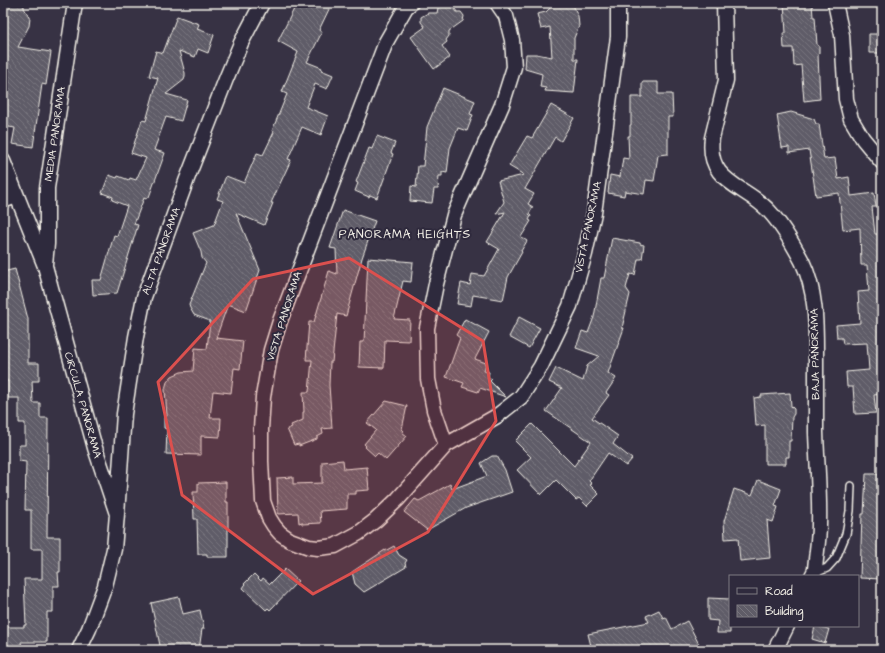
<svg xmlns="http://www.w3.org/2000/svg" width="885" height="653" viewBox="0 0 885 653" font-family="'Architects Daughter',sans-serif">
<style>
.building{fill:url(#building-back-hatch);stroke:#f4f1e8}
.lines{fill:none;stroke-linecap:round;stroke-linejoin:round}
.service-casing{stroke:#f4f1e8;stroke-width:10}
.minor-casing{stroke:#f4f1e8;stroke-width:17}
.service{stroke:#2f2a3d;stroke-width:7}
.minor{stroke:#2f2a3d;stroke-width:14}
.marked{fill:#dc504e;fill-opacity:0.2;stroke:#dc504e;stroke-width:3;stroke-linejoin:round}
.labels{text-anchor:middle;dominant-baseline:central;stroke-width:4;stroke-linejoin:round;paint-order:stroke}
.street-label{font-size:11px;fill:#f4f1e8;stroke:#2f2a3d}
.neighbourhood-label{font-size:12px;letter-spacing:1px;fill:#f4f1e8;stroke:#2f2a3d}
</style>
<defs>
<pattern id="building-back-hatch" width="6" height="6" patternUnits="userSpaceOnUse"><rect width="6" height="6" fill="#5f5c67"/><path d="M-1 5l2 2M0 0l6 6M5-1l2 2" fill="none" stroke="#77747d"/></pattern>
</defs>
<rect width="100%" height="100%" fill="#373244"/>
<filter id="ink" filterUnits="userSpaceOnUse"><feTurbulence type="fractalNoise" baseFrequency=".025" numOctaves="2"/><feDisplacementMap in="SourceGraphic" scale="8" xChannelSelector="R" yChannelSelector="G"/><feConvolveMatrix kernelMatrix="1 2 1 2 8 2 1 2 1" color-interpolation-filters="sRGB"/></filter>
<g filter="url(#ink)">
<path class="building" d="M3 3H20L24 6V8L30 18 29 26 18 47 51 52 46 85 42 84 33 147 12 144 15 128 3 126V105H6L9 80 3 79Z
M297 3H332L319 30 322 32 307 62 322 68 321 70 333 75 327 89 315 84 306 107 328 116 321 135 302 127 288 159 291 160 271 203H273L264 225 236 213 260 270 246 311 228 304 216 338 243 341 240 369 234 368 231 393 213 391 210 418H221L220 437 201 436V455L166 454 167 429 164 428V417L167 416 165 389 167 382 172 376 181 372 193 371 195 348 207 349 210 321 194 315 190 308 189 305 206 263 202 258 201 252 193 233 214 225 223 201 217 199 226 176 244 183 257 153 263 155 274 132 272 131 287 94 282 92 298 52 278 41Z
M439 3H451L457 12H461L464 16 463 21 449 31V36L446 40 447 42 442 46 450 57 434 69 411 37 425 27 421 22V17L428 13H437Z
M555 3H570L574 7 578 16 579 26 574 38V59H578L574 93 545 91 546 88 540 87 542 74 525 69 526 54H536L552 57 550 27 541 29 537 14 546 12Z
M784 3H812L813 17H815L817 45 819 46V53L818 55 820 99 804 101 801 65 794 66 793 48H784L783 33H786Z
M177 16 199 24 197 29 214 35 208 53 198 49 195 57 179 51 185 73V76L184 80 166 94 187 100 181 121 166 117 154 150 165 153 149 197H147L146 199 144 198 134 224 138 225 117 293 93 295 92 280H101L114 235 117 236 127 206 112 200 113 197 102 193 109 175 117 178 118 176 129 180 130 178 136 180 146 158 131 153 142 120 146 121 158 78 149 76 156 51 163 53Z
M869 34H882V53H869Z
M642 82H658V94H672L673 117H668V154L658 155 654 181 646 180 644 194 625 191 624 196 608 193 610 175 620 177 623 158 629 159 628 136H630V125H631V97H642Z
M443 88 475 101 470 114 473 115 467 131 458 128 450 148 447 173 442 172V176H439L438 189H434L432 203 410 201 411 186 416 187 418 166H423L427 127Z
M551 105 574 118 561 141 555 137 525 189 534 194 528 204 533 207 529 214 531 216 529 220 531 221 521 237 527 241 521 251 522 252 508 277 503 300 473 295 471 306 457 304 461 283 470 285 472 274 484 276 499 249 487 242 505 212 496 214 504 202 498 181 524 175 509 166 527 136 532 138Z
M791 112 814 119 816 124H819L824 159 835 158 838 179 849 177 851 196 874 193 876 207H872L875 234H882V394L874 395 876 413 855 414 853 387H847L846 372 869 370 867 343 843 344 842 338H837L836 325 860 323 858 292 869 291 867 265H861L860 228 843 230 839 193 816 196 809 150 789 153V147L782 148 777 115Z
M377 136 395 143 391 153 393 154 377 198 370 195 369 197 355 191 358 183 356 182 369 148 372 149Z
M343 210 375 221 362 258 346 316 337 314 332 362H330L329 385 332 428 322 429 323 434 317 437V439L299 446V444L294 445 287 429 292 427 291 425 303 420V412H304L303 392H309L312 360H306L309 322H314L329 271 337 274 336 249 330 248Z
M612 238 640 243V244L644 245 642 259H638L635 275 630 274 626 288 630 294 622 328H624L608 373 616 378 606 393 609 395 592 418 618 436 613 444 632 459 626 466 608 453 589 481 592 484 590 485 599 494 587 506 579 498 576 500 556 480 541 495 517 470 531 457 515 441 532 424 574 466 591 442 546 411 562 388 549 382 556 368 583 381 587 366 599 356 576 348 582 331 588 333 594 317 601 278H604Z
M368 258 413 262 411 282 403 281 394 319 410 320 409 341 385 340 384 368 359 367 360 342H364Z
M15 269 28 319V363H39V381H32L33 403H40V418H48L47 537H60V572H58L59 586H53V612H47V642H21L22 650H3V627H24V625H26L24 579H42V549H31V510H25L26 462 19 461V445H25V423H19V398H8V381H3V272Z
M519 317 540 328 529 348 509 337Z
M465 319 489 332 475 359 486 363 484 371 489 372 488 377 492 379 490 381 506 397 480 388 478 392 462 387 464 383 446 377 460 338 456 335Z
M790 393 791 406 794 409V414L792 417 791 441H789V457H786V464H765V425L756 426 754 398 761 397V395Z
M386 401 407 406 402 429 404 431 402 432 407 436 386 460 378 453 375 456 365 447 366 446 364 444 376 430 367 423Z
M492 456H497L505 470 512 492 466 508 427 530 404 512 415 499 419 501 450 484 452 489 487 476 481 463Z
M343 460 344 469 367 467 369 490 356 491V494H347V509L320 511 321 523 302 524V522L299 523 298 513 278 514 277 478 293 477V484L322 483V462Z
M866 474H882V579L860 578 862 514H864Z
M758 480 781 489 775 506 778 507 773 522 767 520 770 558 740 561 738 538 725 539 724 521 734 489 752 495Z
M226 482V502H228V557H207V554H198L197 519H194L193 492H198V483Z
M394 546 399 555 407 560 405 563 406 567 364 592 355 584 352 572 385 550V551Z
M285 569 298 581 270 610 268 608 266 610 243 588 245 585 244 584 254 574 261 581 263 578 270 584Z
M179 597 183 614 200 610 204 629H202L199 650H161L151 603Z
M708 598 730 599V633H717L718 621 708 620Z
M659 610 663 618 666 617 672 629 687 621 702 650H592L588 634 649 622 646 616Z
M815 626 829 629 825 643 812 639Z"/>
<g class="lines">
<defs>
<path id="service" d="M813 574 827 568 836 558 846 534 850 511 851 486"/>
<path id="minor" d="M411 3 406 7 386 42 280 321 271 350 263 397 261 429V461L263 501 269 518 274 526 280 533 290 540 309 547 318 548 335 546 359 533 376 520 398 499 446 445 497 416 521 397 541 366 570 306 585 254 594 213 618 37V3
M724 3 726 80 712 138C706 183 745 185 769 211 782 225 793 244 802 261 817 292 816 326 816 359 816 383 816 407 816 432 817 463 820 494 819 525 819 540 816 555 815 570L812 576
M835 3 842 35 846 99 851 119 863 139 882 162
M3 161 45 266 95 448 117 514 114 549 105 586 89 629 79 650
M3 201 16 196
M45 264 47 244V188L75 3
M446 445 434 410 428 379 427 328 436 284 454 215 502 105 514 67 512 40 506 16 497 3
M117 514 124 414 136 337 144 297 187 179 226 79 241 43 262 3
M775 650 787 626"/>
</defs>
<use href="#service" class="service-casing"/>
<use href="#minor" class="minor-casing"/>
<use href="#service" class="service"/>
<use href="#minor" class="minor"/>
</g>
</g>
<path class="marked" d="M349 258 483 341 496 421 428 532 313 594 182 495 158 382 253 279Z"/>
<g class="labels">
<g class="street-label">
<text transform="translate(55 134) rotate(-82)">MEDIA PANORAMA</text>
<text transform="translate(588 227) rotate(-78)">VISTA PANORAMA</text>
<text transform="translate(161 251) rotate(-70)">ALTA PANORAMA</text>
<text transform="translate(284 316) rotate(-72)">VISTA PANORAMA</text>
<text transform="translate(815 354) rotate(-91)">BAJA PANORAMA</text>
<text transform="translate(83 405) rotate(74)">CIRCULA PANORAMA</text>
</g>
<g class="neighbourhood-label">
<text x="405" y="234">PANORAMA HEIGHTS</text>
</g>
</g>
<rect width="885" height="653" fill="none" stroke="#2f2a3d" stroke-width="16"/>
<rect x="8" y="8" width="869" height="637" fill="none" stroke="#f4f1e8" stroke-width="1.5" filter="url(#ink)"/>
<rect x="729" y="575" width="130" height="52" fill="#2f2a3d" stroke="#7e7a81"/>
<rect x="737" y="588" width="20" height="6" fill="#2f2a3d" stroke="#7e7a81"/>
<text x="765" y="595" font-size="12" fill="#f4f1e8">Road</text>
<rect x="737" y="605" width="20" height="12" fill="url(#building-back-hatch)" stroke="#7e7a81"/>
<text x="765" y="615" font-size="12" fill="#f4f1e8">Building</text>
</svg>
